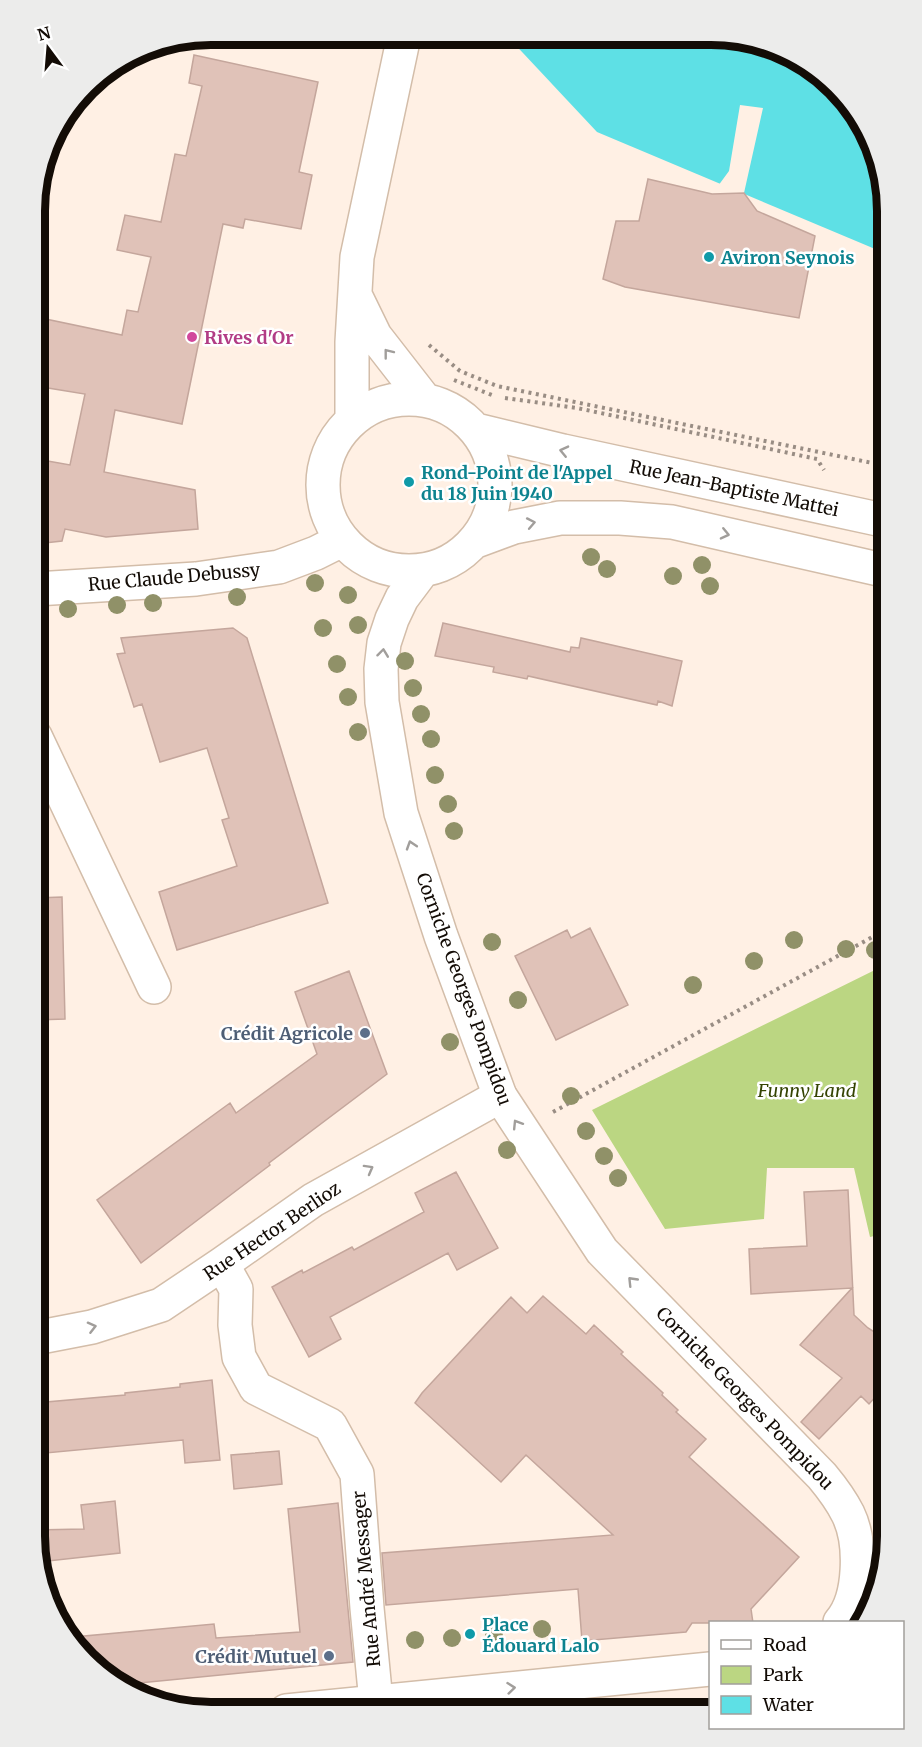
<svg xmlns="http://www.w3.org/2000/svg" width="922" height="1747" viewBox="0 0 922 1747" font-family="Merriweather,serif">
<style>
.green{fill:#bbd682}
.water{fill:#5ee0e5}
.pier{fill:#fff0e4}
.building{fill:#e0c2b8;stroke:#c4a69c;stroke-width:1.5}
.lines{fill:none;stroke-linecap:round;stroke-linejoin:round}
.street-casing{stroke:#d3bda9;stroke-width:36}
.secondary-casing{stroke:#d3bda9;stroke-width:36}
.path{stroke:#998d84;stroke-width:4;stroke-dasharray:3 4.5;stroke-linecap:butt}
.street{stroke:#fff;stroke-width:33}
.secondary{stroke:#fff;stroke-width:33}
.tree{fill:#909168}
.oneway{stroke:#a19e9b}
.culture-dot{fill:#0f9aa8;stroke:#fff;stroke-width:2}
.hotel-dot{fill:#d1479c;stroke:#fff;stroke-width:2}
.service-dot{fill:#5c6f8a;stroke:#fff;stroke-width:2}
.labels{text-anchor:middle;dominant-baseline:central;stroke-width:5;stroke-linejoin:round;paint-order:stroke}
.culture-label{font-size:18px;font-weight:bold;fill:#0d838f;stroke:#fff;text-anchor:start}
.hotel-label{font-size:18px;font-weight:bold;fill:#b23c85;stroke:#fff;text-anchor:start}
.street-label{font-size:18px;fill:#130c06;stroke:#fff}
.service-label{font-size:18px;font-weight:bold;fill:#4e5e75;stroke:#fff;text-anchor:end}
.park-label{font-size:18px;font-style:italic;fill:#354403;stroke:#fff}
.rim{fill:none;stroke:#130c06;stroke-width:8}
</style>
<rect width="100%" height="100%" fill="#fff0e4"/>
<path class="green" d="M887 964V1233L870 1237 854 1168H767L764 1219 665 1229 592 1110Z"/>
<path class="water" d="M507 36 745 38 827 78 878 155 887 211V254L597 132Z"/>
<path class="pier" d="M740 105 763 108 744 193 736 194 718 186 729 171Z"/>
<path class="building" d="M194 55 318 82 299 172 312 175 301 229 245 219 243 228 223 224 182 424 115 410 104 472 195 490 198 529 106 537 65 529 62 541 36 544V459L70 465 85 394 36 386V317L122 335 127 310 138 312 151 257 117 250 125 215 161 222 175 154 186 156 202 86 189 83Z
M648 179 712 194 744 193 757 211 815 236 799 318 625 287 603 279 616 221H639Z
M443 623 570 652 571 647 579 648 581 638 682 661 672 706 658 701 657 705 528 676 527 679 493 672 494 667 435 656Z
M233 628 247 638 328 903 177 950 159 892 237 866 222 820 229 818 207 748 160 762 142 704 134 707 117 654 125 653 121 638Z
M62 897 65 1019 35 1020V898Z
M590 928 628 1005 556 1040 515 956 567 930 571 938Z
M349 971 387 1074 269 1163 270 1165 141 1263 97 1200 230 1103 236 1113 317 1054 295 992Z
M456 1172 498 1248 457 1270 448 1253 330 1317 341 1339 309 1357 272 1287 302 1270 303 1273 352 1247 354 1250 424 1212 415 1193Z
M848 1190 854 1315 868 1328 887 1340V1384L869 1404 861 1396 819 1439 801 1422 842 1378 800 1345 852 1288 751 1294 749 1249 807 1246 804 1192Z
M543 1296 586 1334 594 1325 623 1352 621 1354 663 1393 662 1395 678 1410 676 1412 706 1439 689 1457 799 1557 751 1609 753 1623H692L686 1632 582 1641 578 1589 386 1605 382 1553 613 1535 526 1455 501 1482 415 1403 422 1393 511 1297 527 1313Z
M212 1380 220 1460 185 1463 183 1440 35 1454V1403L125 1395V1393L180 1387V1384Z
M279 1451 282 1484 234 1489 231 1455Z
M115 1501 120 1553 39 1562 34 1530 84 1529 81 1505Z
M338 1503 353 1662 129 1684 95 1669 74 1637 214 1624 216 1638 300 1632 288 1509Z"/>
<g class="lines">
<defs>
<path id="street" d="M35 736 154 987
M222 1264 236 1289 235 1325 239 1357 256 1388 330 1425 357 1474 367 1608 376 1702
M35 1338 92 1327 161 1305 222 1264 313 1200 500 1096"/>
<path id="secondary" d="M356 297 375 336 424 399
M323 485a86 86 0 1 1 172 0a86 86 0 1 1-172 0Z
M352 419V342L357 257 404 36
M476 430 563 451 887 521
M476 541 514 527 560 518H620L672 522 887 571
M423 570 402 598 392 619 384 643 381 669 382 702 401 813 441 936 500 1096 602 1251 822 1476C832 1488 841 1500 848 1514 862 1543 861 1598 840 1622
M36 589 196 579 279 567 316 553 342 540
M286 1711 710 1669"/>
</defs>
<use href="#street" class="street-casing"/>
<use href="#secondary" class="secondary-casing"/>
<path class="path" d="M429 345 460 371 497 386 887 466
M454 380 492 395
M505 398 577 408 817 459 824 470
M553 1112 887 929"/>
<use href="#street" class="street"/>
<use href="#secondary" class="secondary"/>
</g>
<g class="tree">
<circle cx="591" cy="557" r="9"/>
<circle cx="702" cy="565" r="9"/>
<circle cx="607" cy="569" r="9"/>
<circle cx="673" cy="576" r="9"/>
<circle cx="315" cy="583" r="9"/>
<circle cx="710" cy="586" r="9"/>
<circle cx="348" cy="595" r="9"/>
<circle cx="237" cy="597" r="9"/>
<circle cx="153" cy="603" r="9"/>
<circle cx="117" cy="605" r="9"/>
<circle cx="68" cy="609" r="9"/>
<circle cx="358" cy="625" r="9"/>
<circle cx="323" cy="628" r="9"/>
<circle cx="405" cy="661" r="9"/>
<circle cx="337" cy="664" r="9"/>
<circle cx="413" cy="688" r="9"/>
<circle cx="348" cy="697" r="9"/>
<circle cx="421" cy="714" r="9"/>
<circle cx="358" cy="732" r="9"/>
<circle cx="431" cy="739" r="9"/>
<circle cx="435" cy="775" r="9"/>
<circle cx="448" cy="804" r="9"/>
<circle cx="454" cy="831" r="9"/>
<circle cx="794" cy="940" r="9"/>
<circle cx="492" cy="942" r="9"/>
<circle cx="846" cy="949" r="9"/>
<circle cx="875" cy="950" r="9"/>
<circle cx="754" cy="961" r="9"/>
<circle cx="693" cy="985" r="9"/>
<circle cx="518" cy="1000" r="9"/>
<circle cx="450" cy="1042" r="9"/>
<circle cx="571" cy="1096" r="9"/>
<circle cx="586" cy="1131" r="9"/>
<circle cx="507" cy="1150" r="9"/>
<circle cx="604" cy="1156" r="9"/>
<circle cx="618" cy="1178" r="9"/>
<circle cx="542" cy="1629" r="9"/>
<circle cx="494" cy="1636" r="9"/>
<circle cx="452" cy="1638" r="9"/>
<circle cx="415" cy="1640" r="9"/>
</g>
<defs><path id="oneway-chevron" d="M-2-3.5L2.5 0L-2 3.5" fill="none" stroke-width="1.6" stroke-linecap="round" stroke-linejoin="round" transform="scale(1.5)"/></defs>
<g class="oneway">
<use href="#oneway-chevron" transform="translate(388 353) rotate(-128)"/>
<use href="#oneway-chevron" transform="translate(564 451) rotate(-167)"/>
<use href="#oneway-chevron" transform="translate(531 523) rotate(-11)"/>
<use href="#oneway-chevron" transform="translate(725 534) rotate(13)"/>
<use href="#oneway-chevron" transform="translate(383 653) rotate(-83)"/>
<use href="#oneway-chevron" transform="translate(411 845) rotate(-108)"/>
<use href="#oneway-chevron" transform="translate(517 1124) rotate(-122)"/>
<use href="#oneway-chevron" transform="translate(369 1169) rotate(-29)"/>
<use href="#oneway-chevron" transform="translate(632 1281) rotate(-134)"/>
<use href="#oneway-chevron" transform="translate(92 1327) rotate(-14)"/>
<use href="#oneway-chevron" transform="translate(511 1688) rotate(-6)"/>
</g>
<g class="culture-dot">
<circle cx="709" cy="257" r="6"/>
<circle cx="409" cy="482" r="6"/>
<circle cx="470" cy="1634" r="6"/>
</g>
<circle class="hotel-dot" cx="192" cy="337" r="6"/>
<g class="service-dot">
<circle cx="365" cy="1033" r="6"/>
<circle cx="329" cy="1656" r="6"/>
</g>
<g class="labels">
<g class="culture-label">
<text x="721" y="257">Aviron Seynois</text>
<text x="421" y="472">Rond-Point de l'Appel<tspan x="421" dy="21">du 18 Juin 1940</tspan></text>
<text x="482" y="1624">Place<tspan x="482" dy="21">Édouard Lalo</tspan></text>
</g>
<g class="hotel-label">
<text x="204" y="337">Rives d'Or</text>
</g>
<g class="street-label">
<text transform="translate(734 488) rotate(12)">Rue Jean-Baptiste Mattei</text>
<text transform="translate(174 577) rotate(-5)">Rue Claude Debussy</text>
<text transform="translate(464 989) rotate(70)">Corniche Georges Pompidou</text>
<text transform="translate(272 1231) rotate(-34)">Rue Hector Berlioz</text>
<text transform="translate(745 1398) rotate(46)">Corniche Georges Pompidou</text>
<text transform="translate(366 1579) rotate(-95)">Rue André Messager</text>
</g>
<g class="service-label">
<text x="353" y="1033">Crédit Agricole</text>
<text x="317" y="1656">Crédit Mutuel</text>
</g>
<g class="park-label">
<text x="807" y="1090">Funny Land</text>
</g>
</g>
<path d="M0 0H922V1747H0ZM211 45H711A166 166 0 0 1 877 211V1536A166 166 0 0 1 711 1702H211A166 166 0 0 1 45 1536V211A166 166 0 0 1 211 45Z" fill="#ececeb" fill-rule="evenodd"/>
<path class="rim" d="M211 45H711A166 166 0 0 1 877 211V1536A166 166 0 0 1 711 1702H211A166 166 0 0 1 45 1536V211A166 166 0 0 1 211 45Z"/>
<rect x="709" y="1621" width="195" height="108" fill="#ffffff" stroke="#a19e9b" stroke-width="1.5"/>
<rect x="721" y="1640" width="30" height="9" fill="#ffffff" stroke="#a19e9b" stroke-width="1.5"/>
<text x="763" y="1651" font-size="18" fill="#130c06">Road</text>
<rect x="721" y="1666" width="30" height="18" fill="#bbd682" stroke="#a19e9b" stroke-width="1.5"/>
<text x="763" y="1681" font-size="18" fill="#130c06">Park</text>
<rect x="721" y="1696" width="30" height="18" fill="#5ee0e5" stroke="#a19e9b" stroke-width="1.5"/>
<text x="763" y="1711" font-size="18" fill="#130c06">Water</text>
<g transform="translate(48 48) rotate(344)" stroke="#ffffff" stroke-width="4.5" paint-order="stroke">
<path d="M0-4.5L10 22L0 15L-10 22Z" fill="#130c06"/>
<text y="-9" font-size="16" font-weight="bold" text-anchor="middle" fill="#130c06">N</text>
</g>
</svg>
